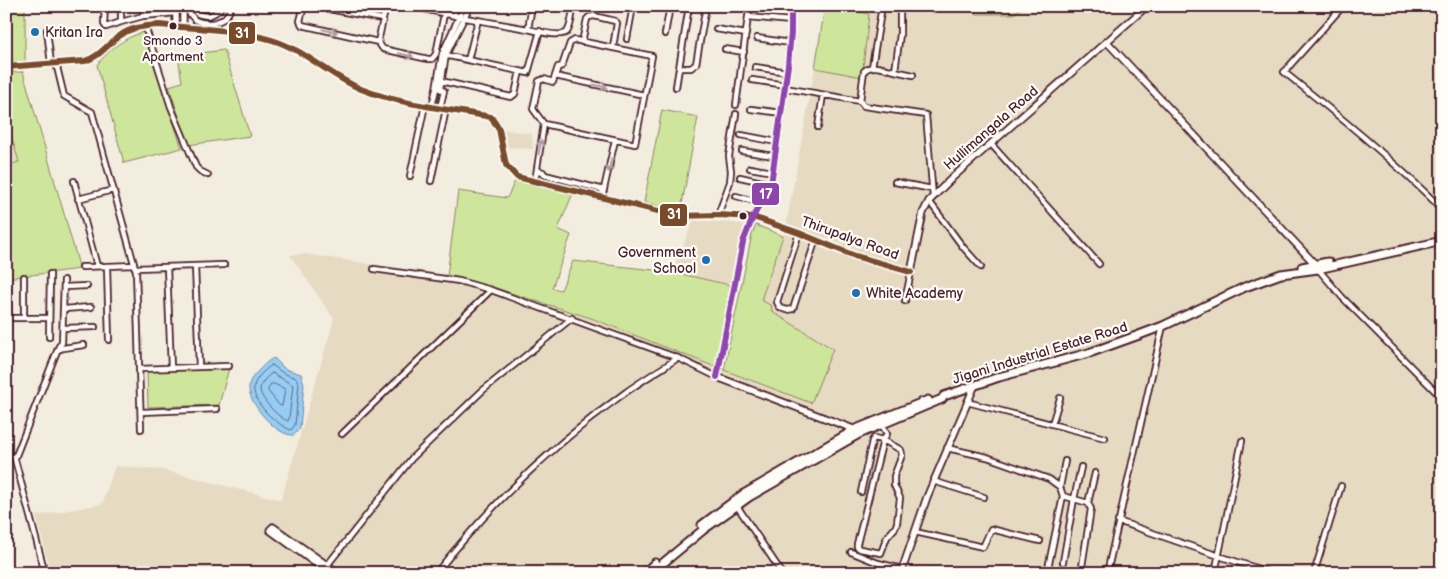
<svg xmlns="http://www.w3.org/2000/svg" width="1448" height="579" viewBox="0 0 1448 579" font-family="'Balsamiq Sans',sans-serif">
<style>
.built{fill:#e7dac2}
.green{fill:#cee69b;stroke:#8c8263}
.water{fill:#95cdf4;stroke:#7787a4}
.lines{fill:none;stroke-linecap:round;stroke-linejoin:round}
.shore{stroke:#68657b;stroke-width:1}
.minor-casing{stroke:#4a1f2b;stroke-width:8}
.tertiary-casing{stroke:#4a1f2b;stroke-width:9}
.secondary-casing{stroke:#4a1f2b;stroke-width:11}
.minor{stroke:#fdfcf7;stroke-width:4.5}
.tertiary{stroke:#fdfcf7;stroke-width:5.5}
.secondary{stroke:#fdfcf7;stroke-width:7}
.bus-1-casing{stroke:#fdfcf7;stroke-width:10}
.bus-2-casing{stroke:#fdfcf7;stroke-width:10}
.bus-1{stroke:#7a4b2a;stroke-width:6}
.bus-2{stroke:#8e44ad;stroke-width:6}
.oneway{stroke:#ac999b}
.bus-dot{fill:#4a1f2b;stroke:#fdfcf7;stroke-width:2}
.poi-dot{fill:#1f6fb2;stroke:#fdfcf7;stroke-width:2}
.labels{text-anchor:middle;dominant-baseline:central;stroke-width:4.5;stroke-linejoin:round;paint-order:stroke}
.bus-label{font-size:13px;fill:#4a1f2b;stroke:#fdfcf7}
.poi-label{font-size:14px;fill:#4a1f2b;stroke:#fdfcf7;text-anchor:start}
.street-label{font-size:14px;fill:#4a1f2b;stroke:#fdfcf7}
.line-badge{stroke:#fdfcf7;stroke-width:2}
.badge-label{font-size:14px;text-anchor:middle;font-weight:bold;fill:#fff}
</style>
<rect width="100%" height="100%" fill="#f3eddf"/>
<filter id="ink" filterUnits="userSpaceOnUse"><feTurbulence type="fractalNoise" baseFrequency=".02" numOctaves="2"/><feDisplacementMap in="SourceGraphic" scale="10" xChannelSelector="R" yChannelSelector="G"/><feConvolveMatrix kernelMatrix="1 2 1 2 8 2 1 2 1" color-interpolation-filters="sRGB"/></filter>
<g filter="url(#ink)">
<path class="built" d="M871 6H959L977 14H1014L1023 6H1442V573H51L36 516 102 504 115 466 163 470 281 500 334 319 290 255 304 254 462 278 591 318 750 380 761 299 785 231 815 68 862 76Z
M6 118 19 162 6 166Z
M502 129 532 134 533 149 506 147Z
M694 220 744 224 730 285 672 272Z"/>
<path class="green" d="M6 6H25V62L6 63Z
M825 6 869 14 862 77 815 68Z
M959 6H1023L1014 14H977Z
M143 32 182 148 124 163 97 65C109 49 124 38 143 32Z
M224 50 250 136 188 145 169 86 182 82 178 56Z
M6 72H23L80 269 6 278V166L19 162 6 118Z
M662 110 698 117 681 209H668L644 202Z
M516 179 573 193 558 229 571 235 552 288 561 290 573 261 672 272 730 285 718 359 713 366 591 318 462 278 447 276 458 191 507 198Z
M756 225 783 236 761 300 772 306 771 311 833 349 811 403 724 370 752 234Z
M229 368 219 405 148 407 147 370Z"/>
<path class="water" d="M274 358 285 369 301 374 304 384 300 428 294 435C277 437 248 403 249 387 249 380 254 375 259 370 264 365 267 361 274 358Z"/>
<g class="lines">
<path class="shore" d="M272 365 283 373 296 378 299 384 295 425 291 430C277 425 251 402 254 386 256 377 266 369 272 365Z
M272 373 293 385 289 419 288 421C279 418 260 399 260 389 261 382 267 377 272 373Z
M271 384H274L285 389 282 406H280L268 391Z"/>
<defs>
<path id="minor" d="M105 6 104 24 106 27 121 22
M121 6V22L143 16 176 13
M189 6V13L195 20C209 26 227 24 231 6
M194 6 196 13C207 19 215 15 222 6
M304 6 300 21 302 25 378 42
M313 6 382 19
M386 6 378 42 383 49 428 59H432L436 54 444 14
M411 6 460 17 528 29
M532 6 528 29C536 31 561 38 567 32 571 27 572 15 573 9L568 6
M750 6 748 17 791 21
M1343 6 1284 72C1339 116 1392 159 1442 209
M143 16 144 6
M454 16 456 6
M478 20 468 60 528 73 540 31
M145 26 171 107 196 167 200 171 208 175
M716 29 746 34
M47 30 51 64
M665 34 670 6
M757 38 790 43
M627 39 633 6
M575 40 652 56 635 144 544 124 533 109 539 81 544 79 553 82 558 67 562 66 570 43Z
M582 42 587 19 589 17 594 16 615 21 617 23 613 47
M725 49 744 52
M444 55 468 60
M56 63 64 96 92 112 136 271 141 429
M755 67 787 72
M872 67 882 6
M680 68H691L696 64 706 6
M895 71 913 75
M555 76 644 95
M752 80 786 85
M441 81 511 97 515 94 520 71
M676 87 689 6
M785 88 860 101 864 106 926 115 933 197
M436 89 442 54 464 6
M860 101 864 71C872 63 885 69 895 71L900 34V6
M736 105 748 17
M432 106 436 89
M440 108 444 91 440 89 446 55 470 6
M751 109 782 113
M818 127 823 95
M741 135 777 142
M991 144 1099 264
M742 151 774 156
M750 168 773 172
M537 170 543 172 545 175 604 190
M410 176 425 105
M740 177 771 184
M74 181 97 266
M431 181 446 109
M535 181 544 124
M895 182 932 189
M736 196 761 203
M602 198 615 140
M78 199 113 190
M929 201 963 247 981 267
M718 215 730 182 731 171 729 156 736 114
M799 233 777 302 780 308 787 310 793 309 816 239
M107 266 109 340
M195 266 199 367
M82 267 134 265
M167 267 171 368
M135 268 224 265
M374 269 459 281 491 290 678 358 717 377
M1318 269 1342 297 1442 398
M64 287 87 286
M905 301 911 272
M64 309 91 307
M6 318H49
M24 318V277
M63 328 95 327
M49 337 50 274
M58 350 63 348 84 345
M139 369 229 366
M967 402 1105 438
M141 412 217 409
M1052 424 1060 398
M342 434 491 290
M947 448 987 457 1049 479 1060 487 1063 496 1047 573
M6 455 14 456 45 573
M15 458 59 346 62 343 64 280
M1081 467 1074 499 1088 503 1091 509 1081 573
M933 481 984 497
M1060 487 1065 461
M861 492 872 441 874 438 883 440 857 544V547L860 549 881 553 887 537 895 528 897 523 900 498 894 485V476L902 455 901 450 883 440 887 434 882 425
M1063 496 1074 499 1063 562
M1088 503 1095 473
M737 506 782 573
M1118 521 1219 556 1271 573
M915 532 983 547 991 529 1040 541
M851 552 878 563 902 569
M321 573 412 458 482 391 572 318
M436 573C491 504 555 443 626 392 643 380 661 369 678 358
M1107 573 1163 326
M1215 573 1242 441
M1314 573 1341 486"/>
<path id="tertiary" d="M791 6V32L788 65 771 184 753 217 743 242 717 377 856 430
M176 26V6
M183 27V6
M1108 43 1315 264
M6 67 85 61C100 57 108 43 121 35 132 27 146 26 159 25 197 29 236 29 272 40 305 50 330 76 361 89 402 105 448 109 491 117L499 129 506 165 517 177 679 216 718 215 753 217 799 233 855 256 911 272 923 213 929 201 952 178 1147 6
M329 573 270 530 273 527 338 573
M901 573 927 497 975 385"/>
<path id="secondary" d="M1302 267 1328 262
M702 525 742 495 856 429 928 400
M644 573 655 563
M651 573 703 530 749 497 859 434 942 399 944 396 999 377 1089 353 1139 335 1163 326 1245 287 1281 274 1318 269 1442 241"/>
</defs>
<use href="#minor" class="minor-casing"/>
<use href="#tertiary" class="tertiary-casing"/>
<use href="#secondary" class="secondary-casing"/>
<use href="#minor" class="minor"/>
<use href="#tertiary" class="tertiary"/>
<use href="#secondary" class="secondary"/>
<defs>
<path id="bus-1" d="M6 67 85 61C100 57 108 43 121 35 132 27 146 26 159 25 197 29 236 29 272 40 305 50 330 76 361 89 402 105 448 109 491 117L499 129 506 165 517 177 679 216 718 215 753 217 799 233 855 256 911 272"/>
<path id="bus-2" d="M717 377 743 242 753 217 771 184 788 65 791 32V6"/>
</defs>
<use href="#bus-1" class="bus-1-casing"/>
<use href="#bus-2" class="bus-2-casing"/>
<use href="#bus-1" class="bus-1"/>
<use href="#bus-2" class="bus-2"/>
</g>
<defs><path id="oneway-shaft" d="M-6 0H5M1.5-3L5.5 0L1.5 3" fill="none" stroke-width="1.6" stroke-linecap="round" stroke-linejoin="round" transform="scale(1.25)"/></defs>
<g class="oneway">
<use href="#oneway-shaft" transform="translate(330 31) rotate(12)"/>
<use href="#oneway-shaft" transform="translate(406 55) rotate(13)"/>
<use href="#oneway-shaft" transform="translate(600 86) rotate(12)"/>
<use href="#oneway-shaft" transform="translate(540 147) rotate(-80)"/>
<use href="#oneway-shaft" transform="translate(610 165) rotate(103)"/>
</g>
</g>
<g class="bus-dot">
<circle cx="173" cy="26" r="4.5"/>
<circle cx="743" cy="216" r="4.5"/>
</g>
<g class="poi-dot">
<circle cx="35" cy="32" r="5"/>
<circle cx="706" cy="260" r="5"/>
<circle cx="856" cy="293" r="5"/>
</g>
<g class="labels">
<g class="bus-label">
<text x="173" y="41">Smondo 3<tspan x="173" dy="16">Apartment</tspan></text>
</g>
<g class="poi-label">
<text x="45" y="32">Kritan Ira</text>
<text x="696" y="252" text-anchor="end">Government<tspan x="696" dy="16">School</tspan></text>
<text x="866" y="293">White Academy</text>
</g>
<g class="street-label">
<text transform="translate(991 128) rotate(-41)">Hullimangala Road</text>
<text transform="translate(850 238) rotate(20)">Thirupalya Road</text>
<text transform="translate(1040 353) rotate(-17)">Jigani Industrial Estate Road</text>
</g>
</g>
<g class="line-badge">
<rect x="228" y="21" width="28" height="24" rx="5" fill="#7a4b2a"/>
<rect x="751" y="182" width="29" height="24" rx="5" fill="#8e44ad"/>
<rect x="659" y="203" width="29" height="24" rx="5" fill="#7a4b2a"/>
</g>
<g class="badge-label">
<text x="242" y="38">31</text>
<text x="766" y="199">17</text>
<text x="674" y="219">31</text>
</g>
<rect width="1448" height="579" fill="none" stroke="#fdfcf7" stroke-width="25"/>
<rect x="12" y="12" width="1423" height="554" fill="none" stroke="#4a1f2b" stroke-width="2" filter="url(#ink)"/>
</svg>
